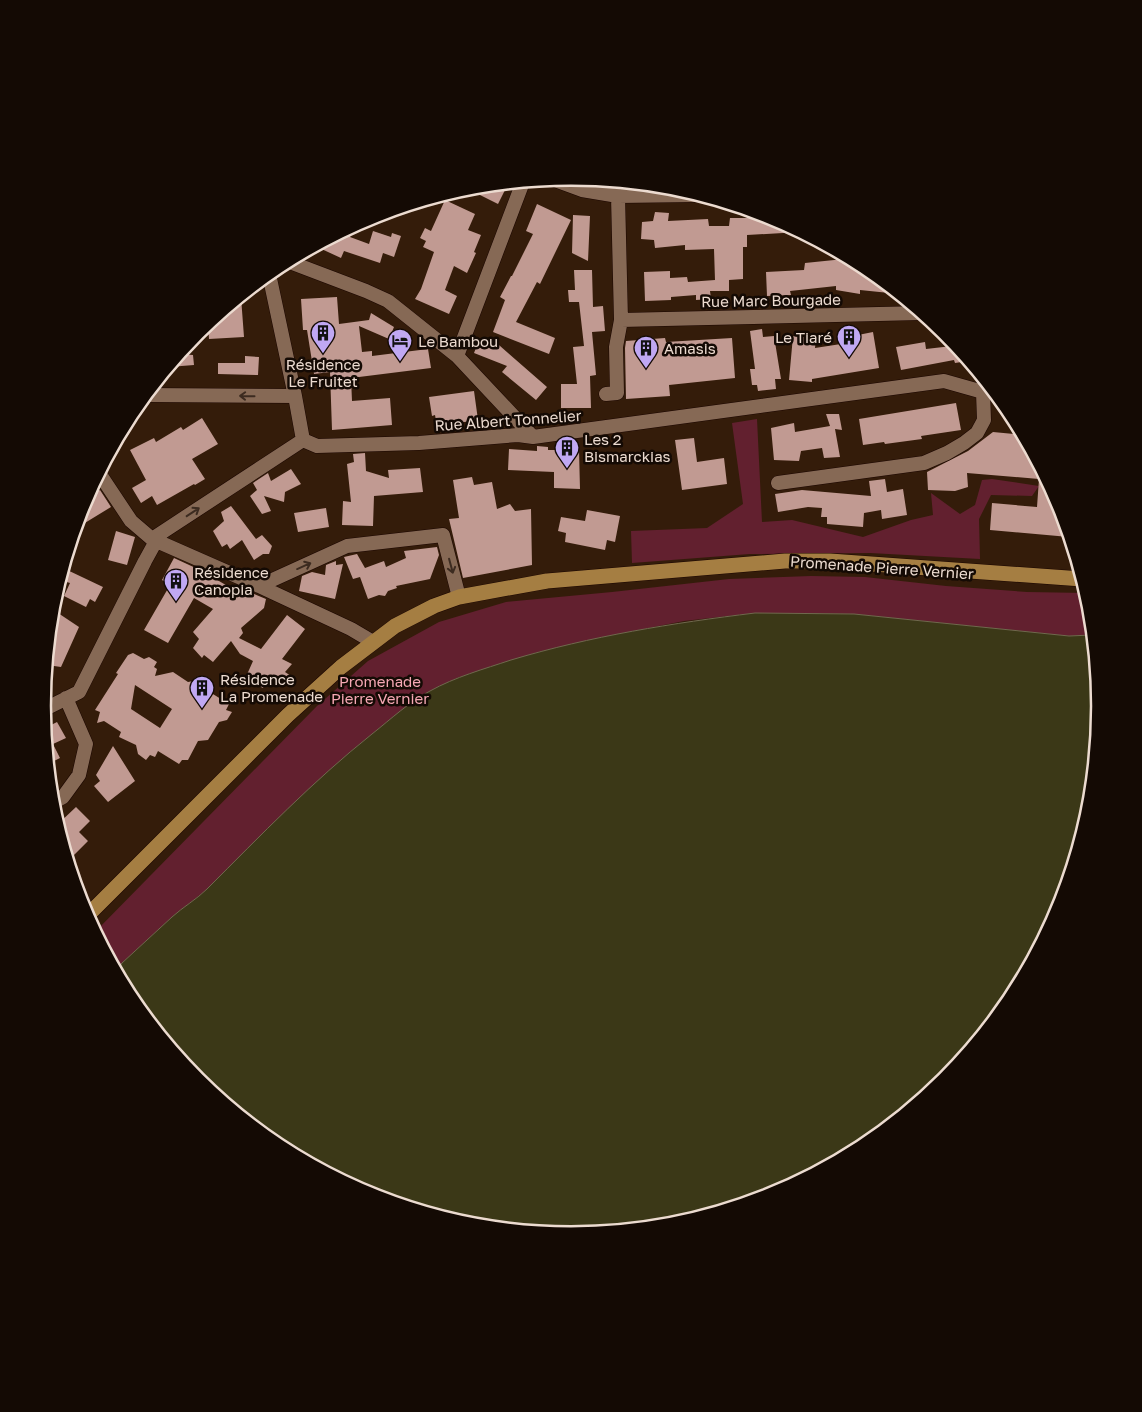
<svg xmlns="http://www.w3.org/2000/svg" width="1142" height="1412" viewBox="0 0 1142 1412" font-family="'Golos Text',sans-serif">
<style>
.green{fill:#62202f}
.water{fill:#3b3817;stroke:#70694e}
.building{fill:#c19a92;fill-rule:evenodd}
.lines{fill:none;stroke-linecap:round;stroke-linejoin:round}
.minor-casing{stroke:#1b0600;stroke-width:15}
.major-casing{stroke:#1b0600;stroke-width:16}
.minor{stroke:#866955;stroke-width:14}
.major{stroke:#a57e42;stroke-width:15}
.oneway{stroke:#3c2b20}
.labels{text-anchor:middle;dominant-baseline:central;stroke-width:5;stroke-linejoin:round;paint-order:stroke}
.street-label{font-size:15px;fill:#ecdbd0;stroke:#140a04}
.poi-label{font-size:15px;fill:#ecdbd0;stroke:#140a04;text-anchor:start}
.park-label{font-size:15px;fill:#f6a8b4;stroke:#140a04}
.rim{fill:none;stroke:#ecdbd0;stroke-width:2.5}
</style>
<rect width="100%" height="100%" fill="#341c0a"/>
<path class="green" d="M757 419 762 522 792 520 863 537 911 520 933 515 931 493 960 514 975 505 982 480 992 479 1039 486 1032 496 991 495 979 519 980 559 870 553 750 554 632 563 631 531 707 528 743 504 732 423Z
M811 576 865 577 946 586 1027 592 1086 593 1089 603 1092 635 1069 636 854 614 755 613 684 621 598 638 538 652 457 678 430 691 406 707 351 751 205 891 172 917 122 963 116 971 95 932 317 706 368 661 439 622 506 602 612 592 729 579Z"/>
<path class="water" d="M755 613 854 614 1069 636 1092 635 1099 706 1089 809 1059 909 1010 1000 944 1080 864 1146 773 1194 674 1224 571 1234 468 1224 368 1194 277 1145 197 1080 131 999 116 971 122 963C139 948 155 932 172 917 183 907 197 899 207 889 261 835 313 781 372 734 391 719 409 702 430 691 455 677 484 669 511 660 591 636 673 623 755 613Z"/>
<path class="building" d="M508 184 498 204 466 188H468Z
M445 200 475 214 468 230 481 235 474 252 476 253 467 273 454 266 445 290 457 296 449 314 415 299 421 289 434 252 423 247 426 241 420 238 425 228 431 231Z
M537 204 571 220 540 284 537 282 516 322 555 338 549 354 493 332 505 300 500 297 511 276H512L533 234 526 231Z
M655 212 669 213 668 221 708 219 709 226H729L730 218H755V216L764 215 774 218 800 232 747 235V247H743V279L729 280V291H710L711 299 696 300V295L671 297V300L645 301 644 272 670 271V278L687 277 688 282 715 280 714 249 685 250V245L655 248 654 240 641 239 642 222 653 221Z
M573 215 590 216 588 261 572 253Z
M355 225 350 237 369 244 373 231 391 237 392 233 401 236 394 257 383 253 380 263 344 251 341 258 315 246Z
M844 256 865 267 899 294 860 290V294L836 290V286L790 291 791 295 767 296 766 272 804 270 805 263 844 259Z
M574 270H592L593 307 603 306 605 331 592 332 596 375 590 376 591 408H561V384H577L573 347 584 346 579 302H569L568 290H575Z
M241 297 244 337 209 339 208 324Z
M337 297 339 324 369 320 371 313 394 327 389 339 359 326 362 352 372 351V356L428 349 431 368 351 378 352 401 390 398 392 425 332 430 330 372 314 374 307 330H303L301 299Z
M762 329 763 337 774 336 781 379H775L776 389 758 391 757 385H752L750 369H755L750 331Z
M873 332 879 368 812 379V382L789 380 793 336 816 338 815 348 854 342 853 336Z
M491 338 547 387 536 400 502 372 507 366 474 353 479 340 489 344Z
M665 338 666 342 732 338 735 378 669 385 670 396 626 399 625 348 626 341Z
M951 339 968 361 955 363 954 360 901 370 896 347 925 342 926 349 952 346Z
M179 354 193 355 194 365 169 367Z
M245 356 259 357 258 375 218 374V363H245Z
M474 391 478 420 437 426 435 415 432 416 429 397Z
M956 403 961 430 921 436 922 439 885 444 884 442 863 445 859 419Z
M826 414H839L842 430 835 429 840 457 824 458 822 448 801 451 799 461 774 460 771 428 794 423 795 432 830 426Z
M202 418 218 444 192 459 205 479 195 485 194 484 157 505 152 496 141 503 132 488 146 480 130 450 154 438 156 442 181 427 183 430Z
M1015 422 1057 499 1055 516 1063 517 1069 537 990 530 992 503 1037 507 1039 479 967 473 968 487 955 491 928 490 927 472 968 451 993 432 1014 434Z
M694 438 697 462 724 458 727 484 682 490 675 440Z
M537 446 548 447V450H579L580 489 554 488V472L508 470 509 449 537 451Z
M365 453 366 471 389 478 388 470 420 468 423 492 374 496 373 526 342 525 343 501 351 502 347 464 354 462 353 454Z
M291 469 301 484 285 492 284 502 264 496 271 511 262 514 250 496 257 490 253 483 268 473 271 481Z
M472 477 474 485 492 482 497 509 510 504 515 511 531 509 532 565 463 578 449 519 459 518 453 480Z
M885 479 887 492 903 489 907 515 882 519 881 510 864 513 863 527 827 524V517H821L822 508 808 507 778 512 775 494 802 490 871 496 869 481Z
M92 486 96 492 100 490 111 507 75 529 83 503Z
M231 506 256 539 262 535 272 546 269 554H263L254 560 242 540 230 549 227 544 222 547 213 531 224 521 221 512Z
M326 508 329 527 298 532 294 513Z
M587 510 620 516 615 542 607 540 605 550 565 542 566 533 558 531 561 517 585 521Z
M116 531 135 537 127 565 108 560Z
M437 547 439 555 430 579 396 586 397 588 388 591 385 596 379 595 368 599 360 577 353 579 344 557 357 554 365 568 384 561 386 567 406 558 404 551Z
M174 558 200 570 231 588 233 585 266 599 264 608 241 628 243 633 239 638 261 649 287 615 305 629 282 659 292 664 285 672 291 676 283 684 267 676 263 688 245 679 253 661 240 654 231 641 213 662 204 655 202 658 193 648 199 639 193 632 213 609 194 598 168 643 144 630 170 585 162 580Z
M336 561V565L343 564 335 599 299 591 302 576 312 572 325 575 326 565Z
M63 568 103 587 95 602 90 599 86 607 64 596 70 583 60 580Z
M52 609 79 627 61 667 47 665Z
M133 653 144 659 149 657 157 662 154 667 157 669 155 676 173 672 188 682 199 680 209 685 208 691 229 704 226 710 232 712 227 720 219 722 208 740 198 741 188 760H182L179 764 158 751 155 757 150 755 146 760 138 754 136 745 119 737 121 732 104 721 97 723 100 712 95 710 118 674 116 673 128 655ZM135 685 172 709 160 728 131 709Z
M57 722 66 738 53 744 60 758 48 764 45 728Z
M113 746 135 781 108 802 94 786 100 781 96 775Z
M76 807 90 821 79 832 88 841 74 855 69 850 66 853 57 825Z"/>
<g class="lines">
<defs>
<path id="minor" d="M552 179 582 190 618 196 697 195
M287 261 366 291 388 301 457 356 533 437
M269 274 295 396 303 440
M621 320 921 313
M457 356 523 182
M606 394 617 393 616 347 621 320 618 196
M146 395 295 396
M303 440 317 446 419 443 518 435 533 437 944 381 983 392 984 420 977 433 964 443 947 453 924 463 778 483
M99 473 131 521 152 539 259 586 351 629 373 642
M152 539 303 440
M259 586 347 546 443 535 459 597
M43 710 79 692 145 561 156 541
M52 803 63 797 79 775 86 744 66 698"/>
<path id="major" d="M87 916 288 715 341 667 395 626 434 606 459 597 547 581 785 561H830L1082 579"/>
</defs>
<use href="#minor" class="minor-casing"/>
<use href="#major" class="major-casing"/>
<use href="#minor" class="minor"/>
<use href="#major" class="major"/>
</g>
<defs><path id="oneway-shaft" d="M-6 0H5M1.5-3L5.5 0L1.5 3" fill="none" stroke-width="1.6" stroke-linecap="round" stroke-linejoin="round" transform="scale(1.25)"/></defs>
<g class="oneway">
<use href="#oneway-shaft" transform="translate(247 396) rotate(-179)"/>
<use href="#oneway-shaft" transform="translate(193 512) rotate(-33)"/>
<use href="#oneway-shaft" transform="translate(304 566) rotate(-24)"/>
<use href="#oneway-shaft" transform="translate(451 566) rotate(75)"/>
</g>
<defs>
<symbol id="building-pin" viewBox="-11 -11 22 30"><path d="M0 17L-7.5 6A9.5 9.5 0 1 1 7.5 6Z" fill="#c0a8f3" stroke="#140a04"/><path d="M-4-6H4V6H1V3H-1V6H-4ZM-2.5-4.3h1.7v1.8h-1.7ZM.8-4.3h1.7v1.8H.8ZM-2.5-1h1.7V.8h-1.7ZM.8-1h1.7V.8H.8Z" fill="#111"/></symbol>
<symbol id="hotel-pin" viewBox="-11 -11 22 30"><path d="M0 17L-7.5 6A9.5 9.5 0 1 1 7.5 6Z" fill="#c0a8f3" stroke="#140a04"/><path d="M-6-4.5h1.5V1H6V5H4.5V3h-9V5H-6ZM-4 0a1.8 1.8 0 1 1 3.6 0ZM.5 0V-2.5h3Q6-2.5 6 0Z" fill="#111"/></symbol>
</defs>
<g fill-rule="evenodd">
<use href="#building-pin" x="309" y="319" width="28" height="38"/>
<use href="#building-pin" x="835" y="323" width="28" height="38"/>
<use href="#hotel-pin" x="386" y="327" width="28" height="38"/>
<use href="#building-pin" x="632" y="334" width="28" height="38"/>
<use href="#building-pin" x="553" y="434" width="28" height="38"/>
<use href="#building-pin" x="162" y="567" width="28" height="38"/>
<use href="#building-pin" x="188" y="674" width="28" height="38"/>
</g>
<g class="labels">
<g class="street-label">
<text transform="translate(771 300) rotate(-1)">Rue Marc Bourgade</text>
<text transform="translate(508 420) rotate(-4)">Rue Albert Tonnelier</text>
<text transform="translate(882 567) rotate(4)">Promenade Pierre Vernier</text>
</g>
<g class="poi-label">
<text x="832" y="337" text-anchor="end">Le Tiaré</text>
<text x="418" y="341">Le Bambou</text>
<text x="664" y="348">Amasis</text>
<text x="323" y="364" text-anchor="middle">Résidence<tspan x="323" dy="17">Le Fruitet</tspan></text>
<text x="584" y="439">Les 2<tspan x="584" dy="17">Bismarckias</tspan></text>
<text x="194" y="572">Résidence<tspan x="194" dy="17">Canopia</tspan></text>
<text x="220" y="679">Résidence<tspan x="220" dy="17">La Promenade</tspan></text>
</g>
<g class="park-label">
<text x="380" y="681">Promenade<tspan x="380" dy="17">Pierre Vernier</tspan></text>
</g>
</g>
<path d="M0 0H1142V1412H0ZM51 706a520 520 0 1 1 1040 0a520 520 0 1 1-1040 0Z" fill="#140a04" fill-rule="evenodd"/>
<path class="rim" d="M51 706a520 520 0 1 1 1040 0a520 520 0 1 1-1040 0Z"/>
</svg>
